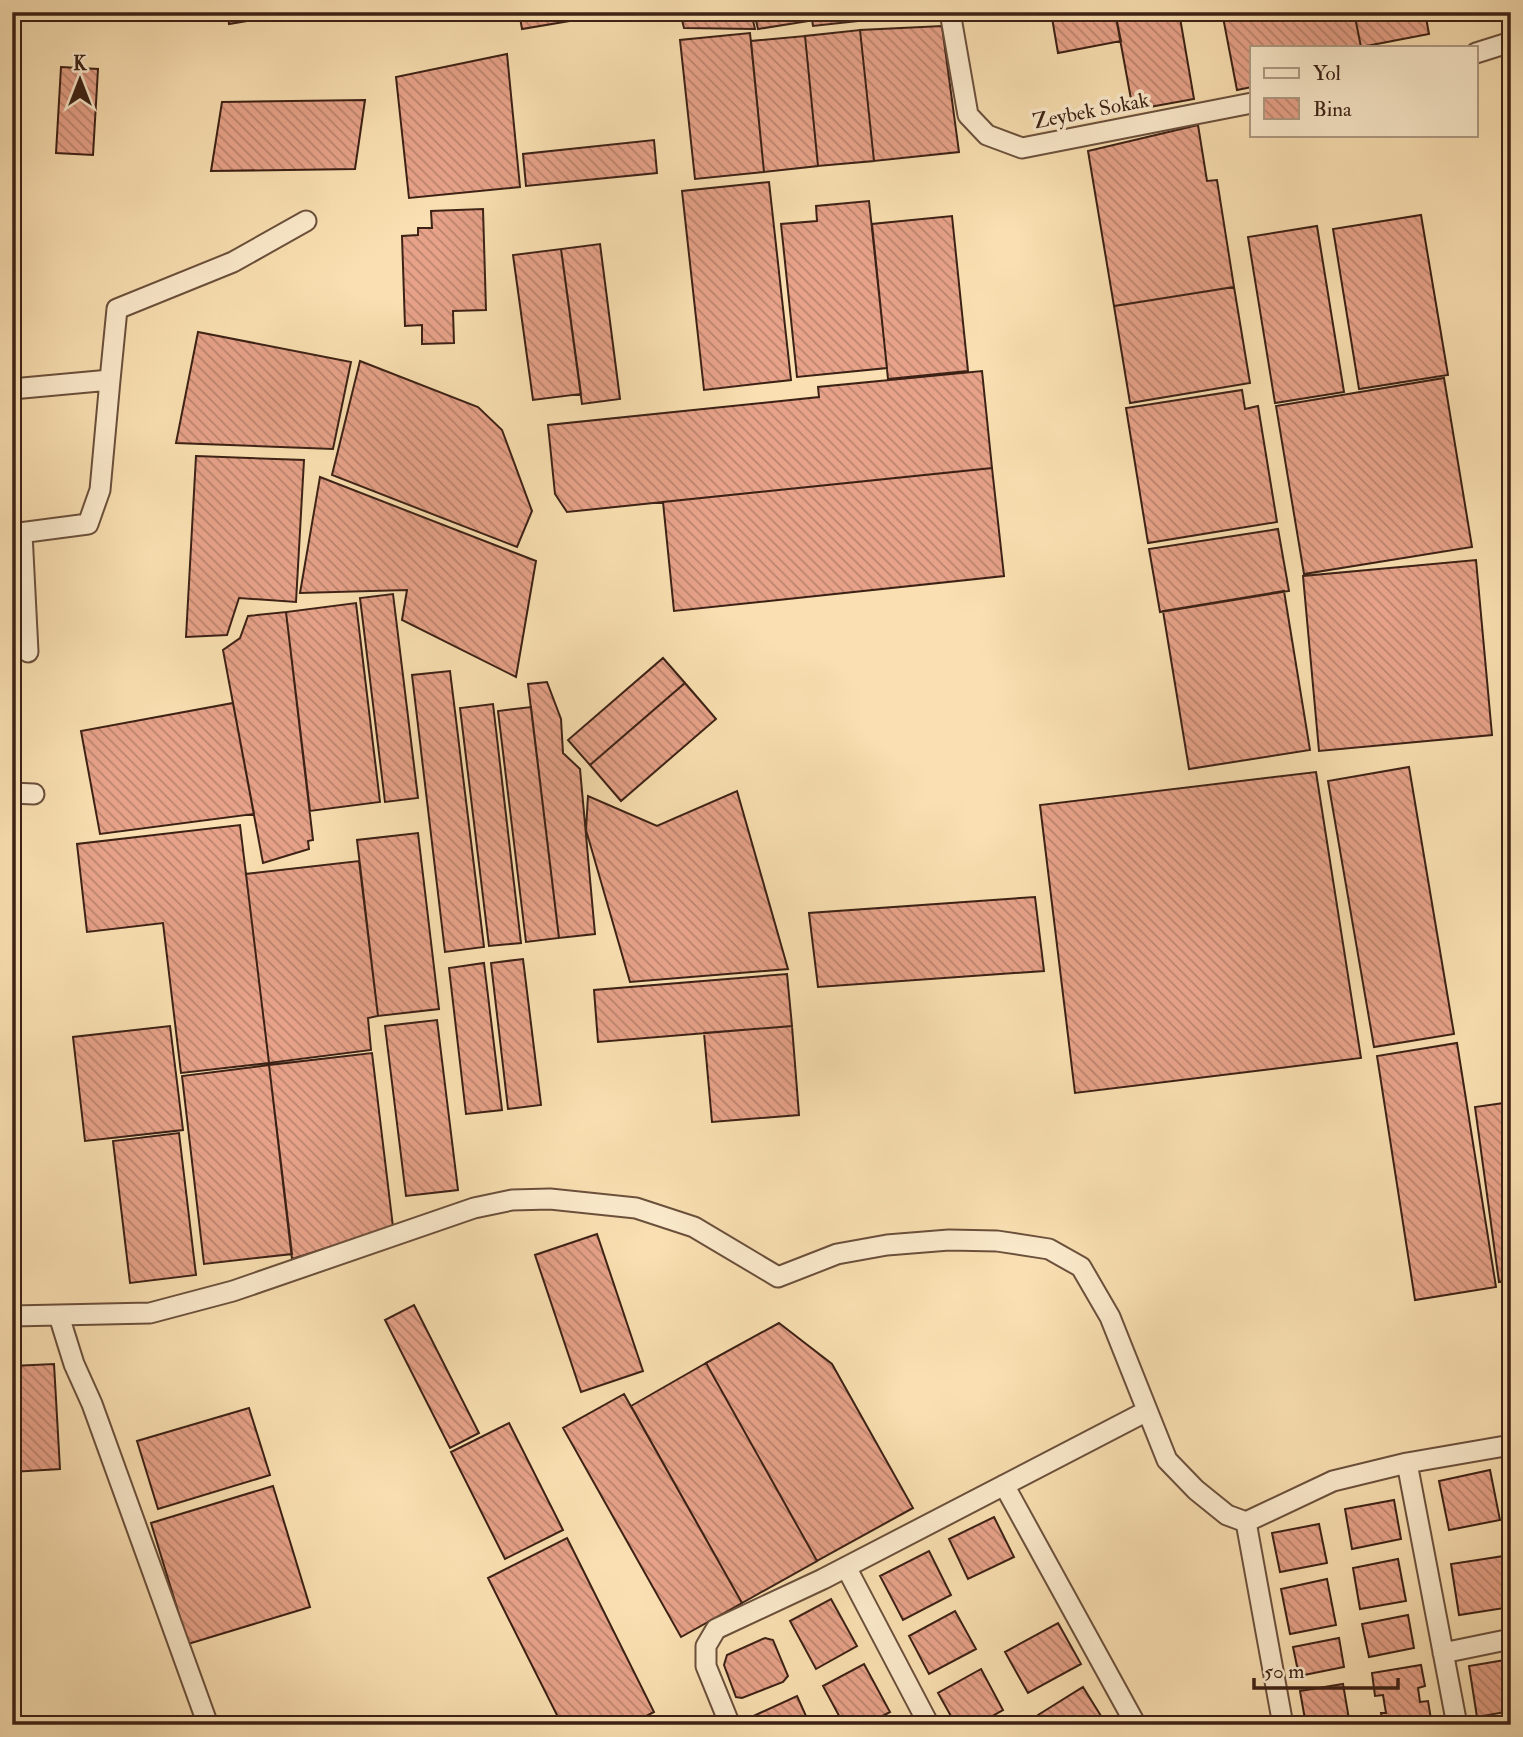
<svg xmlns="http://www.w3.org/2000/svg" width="1523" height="1737" viewBox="0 0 1523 1737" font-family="'IM FELL Double Pica',serif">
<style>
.building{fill:url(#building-back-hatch);stroke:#3c2115;stroke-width:2}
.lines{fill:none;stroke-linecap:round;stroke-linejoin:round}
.minor-casing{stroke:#6b503c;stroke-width:23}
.minor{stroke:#fbeacc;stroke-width:19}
.labels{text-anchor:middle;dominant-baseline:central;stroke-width:7;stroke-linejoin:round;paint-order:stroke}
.street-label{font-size:21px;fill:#3c2115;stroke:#fbeacc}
</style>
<defs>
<pattern id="building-back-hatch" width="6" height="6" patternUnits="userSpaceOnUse" patternTransform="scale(1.75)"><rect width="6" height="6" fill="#e7a289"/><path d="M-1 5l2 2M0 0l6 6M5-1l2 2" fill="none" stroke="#bc846f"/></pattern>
</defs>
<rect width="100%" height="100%" fill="#f9dfb1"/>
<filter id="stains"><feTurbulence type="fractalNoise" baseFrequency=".00286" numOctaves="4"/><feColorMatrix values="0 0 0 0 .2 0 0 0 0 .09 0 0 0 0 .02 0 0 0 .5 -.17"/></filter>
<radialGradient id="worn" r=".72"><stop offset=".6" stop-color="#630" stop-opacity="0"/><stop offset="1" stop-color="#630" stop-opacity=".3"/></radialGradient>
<path class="building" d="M228 12H302L229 24Z
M519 12H623L522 29Z
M680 12H751L755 29 684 28Z
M754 12H807L809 21 758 29Z
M811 12H876V19L813 26Z
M876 12H915L916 15 876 19Z
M1051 12H1115L1121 41 1058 53Z
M1115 12H1179L1194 99 1133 110Z
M1222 12H1354L1361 47H1252V87L1237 90Z
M1354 12H1425L1429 34 1361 47Z
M942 26 959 152 874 161 860 30Z
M860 30 874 161 818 166 805 36Z
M750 33 764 172 695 179 680 40Z
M805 36 818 166 764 172 751 41Z
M507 54 520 187 409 198 396 77Z
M61 67 98 69 93 155 56 153Z
M365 100 355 169 211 171 222 102Z
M1198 125 1207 181 1217 180 1234 287 1114 306 1088 151Z
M654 140 657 173 526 186 523 154Z
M769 182 791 380 704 390 682 191Z
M869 201 887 368 797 377 781 224 817 221 816 206Z
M483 209 486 310 453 311 454 343 422 344V325L405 326 402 236 418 235V228H432L431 211Z
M1421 215 1448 375 1359 389 1333 229Z
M952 216 968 371 888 379 872 224Z
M1317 226 1344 392 1275 403 1248 237Z
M600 244 620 399 582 404 561 249Z
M561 249 581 394 533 400 513 255Z
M1234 287 1250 383 1130 403 1114 306Z
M198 332 351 362 333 449 176 443Z
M360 361 478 407 502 430 532 511 517 547 332 475Z
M982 371 992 468 567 512 555 494 548 425 819 397 818 387Z
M1444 378 1472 547 1304 574 1276 406Z
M1242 390 1245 409 1258 406 1277 522 1148 543 1126 408Z
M196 456 304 460 296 602 239 598 227 635 186 637Z
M992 468 1004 576 674 611 663 502Z
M320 477 536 561 516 677 402 620 407 590 300 593Z
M1278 529 1289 591 1160 612 1149 549Z
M1476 560 1492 735 1319 751 1303 576Z
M1284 591 1310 750 1189 769 1163 611Z
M393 594 418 798 385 802 360 598Z
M356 603 380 802 310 811 286 612Z
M286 612 313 840 308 841 309 849 263 863 223 650 240 638 248 616Z
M663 658 685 683 590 765 568 740Z
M450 671 484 947 445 952 412 675Z
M547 682 561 719 563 753 580 769 595 934 559 938 528 684Z
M685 683 716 719 621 801 590 765Z
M233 703 254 814 100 834 81 731Z
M493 704 521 943 489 946 460 708Z
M531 707 559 938 526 942 498 711Z
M1409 767 1454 1034 1374 1047 1328 781Z
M1316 772 1361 1058 1075 1093 1040 805Z
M737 791 788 969 630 982 586 830 588 796 657 826Z
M240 825 269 1063 181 1073 163 923 87 932 77 844Z
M418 833 439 1009 378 1016 357 840Z
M359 861 378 1016 368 1018 371 1050 269 1063 246 874Z
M1035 897 1044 971 818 987 809 913Z
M523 959 541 1105 508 1109 491 963Z
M484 963 502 1110 466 1114 449 968Z
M787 974 792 1026 598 1042 594 990Z
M437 1020 458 1190 406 1196 385 1026Z
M170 1026 183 1130 85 1141 73 1037Z
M792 1026 799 1115 712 1122 704 1033Z
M1457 1043 1496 1287 1415 1300 1377 1056Z
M372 1053 393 1227 292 1259 269 1065Z
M269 1065 292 1254 204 1264 182 1076Z
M1511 1102V1280L1499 1282 1475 1107Z
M179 1133 196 1275 130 1283 113 1141Z
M597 1234 643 1371 581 1392 535 1255Z
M414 1305 479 1433 450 1448 385 1320Z
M779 1323 832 1364 913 1508 817 1561 706 1363Z
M706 1363 817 1561 742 1603 631 1406Z
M54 1364 60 1469 12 1472V1366Z
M624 1394 742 1603 681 1637 563 1428Z
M249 1408 270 1475 158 1509 137 1441Z
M509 1423 563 1530 505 1559 451 1452Z
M1490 1470 1500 1520 1449 1530 1439 1481Z
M273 1486 310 1607 188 1644 151 1523Z
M1394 1500 1401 1539 1352 1549 1345 1509Z
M994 1517 1014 1557 968 1579 949 1539Z
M1319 1524 1327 1563 1280 1572 1272 1533Z
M567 1538 654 1712 629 1725H562L488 1578Z
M929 1551 951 1595 903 1620 880 1576Z
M1504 1556 1511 1607 1459 1615 1451 1564Z
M1398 1559 1406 1601 1360 1609 1353 1568Z
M1327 1579 1336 1625 1290 1634 1281 1589Z
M831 1599 857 1646 816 1669 790 1621Z
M955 1611 976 1649 929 1674 909 1636Z
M1408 1615 1414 1648 1369 1657 1362 1624Z
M1058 1623 1081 1664 1028 1693 1005 1652Z
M765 1638 773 1640 788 1676 783 1682 742 1698 736 1697 724 1665 727 1655Z
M1339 1638 1344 1667 1299 1676 1293 1647Z
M1511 1659V1711L1477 1717 1469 1666Z
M864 1664 890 1712 866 1725H844L823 1686Z
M1421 1665 1425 1686 1418 1688 1420 1702 1428 1701 1432 1725H1383L1381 1713H1386L1383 1695 1375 1696 1372 1673Z
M981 1669 1003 1710 976 1725H956L938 1693Z
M1343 1684 1350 1725H1306L1300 1691Z
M1083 1687 1106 1724 1044 1725 1038 1715Z
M797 1696 810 1725H752L749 1718Z"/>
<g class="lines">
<defs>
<path id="minor" d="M950 12 968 115 987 135 1022 148 1252 103
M1476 53 1511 42
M110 380 117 309 233 262 306 221
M12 389 110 380 100 490 88 524 12 534
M22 533 28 652
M12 793 34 794
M12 1316 150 1313 233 1291 474 1208 512 1200 550 1199 636 1208 694 1227 778 1277 837 1254 887 1245 949 1240 997 1241 1049 1249 1081 1267 1110 1317 1167 1460 1196 1490 1227 1515 1246 1522 1333 1481 1407 1463 1511 1445
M59 1316 74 1364 92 1404 208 1725
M1407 1463 1457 1725
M1004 1485 1136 1725
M1246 1522 1283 1725
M846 1567 929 1725
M1443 1653 1511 1639
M730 1725 706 1666V1646L716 1629 823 1579 1147 1411"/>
</defs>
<use href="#minor" class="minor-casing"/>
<use href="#minor" class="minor"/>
</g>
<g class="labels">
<g class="street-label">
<text transform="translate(1091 111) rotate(-11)">Zeybek Sokak</text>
</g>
</g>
<rect width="1523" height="1737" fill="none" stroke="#f9dfb1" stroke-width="42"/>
<rect x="14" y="14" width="1495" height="1709" fill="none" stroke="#3c2115" stroke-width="3.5"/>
<rect x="21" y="21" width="1481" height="1695" fill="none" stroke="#3c2115" stroke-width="2"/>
<rect x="1250" y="46" width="228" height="91" fill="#fbeacc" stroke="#af9a83" stroke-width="2"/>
<rect x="1264" y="68" width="35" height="10" fill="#fbeacc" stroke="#af9a83" stroke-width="2"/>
<text x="1313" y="80" font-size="21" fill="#3c2115">Yol</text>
<rect x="1264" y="98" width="35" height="21" fill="url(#building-back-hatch)" stroke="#af9a83" stroke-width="2"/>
<text x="1313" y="116" font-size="21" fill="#3c2115">Bina</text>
<g transform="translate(80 80)" stroke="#fbeacc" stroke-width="5" paint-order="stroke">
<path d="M0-5L12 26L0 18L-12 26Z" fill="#3c2115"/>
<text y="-10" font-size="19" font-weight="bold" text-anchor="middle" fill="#3c2115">K</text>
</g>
<path d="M1254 1678v10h144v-10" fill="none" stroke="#3c2115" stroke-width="3.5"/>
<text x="1264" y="1678" font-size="21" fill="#3c2115" stroke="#fbeacc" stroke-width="5" paint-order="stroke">50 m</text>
<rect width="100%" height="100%" filter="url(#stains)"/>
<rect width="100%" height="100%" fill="url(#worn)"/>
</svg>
